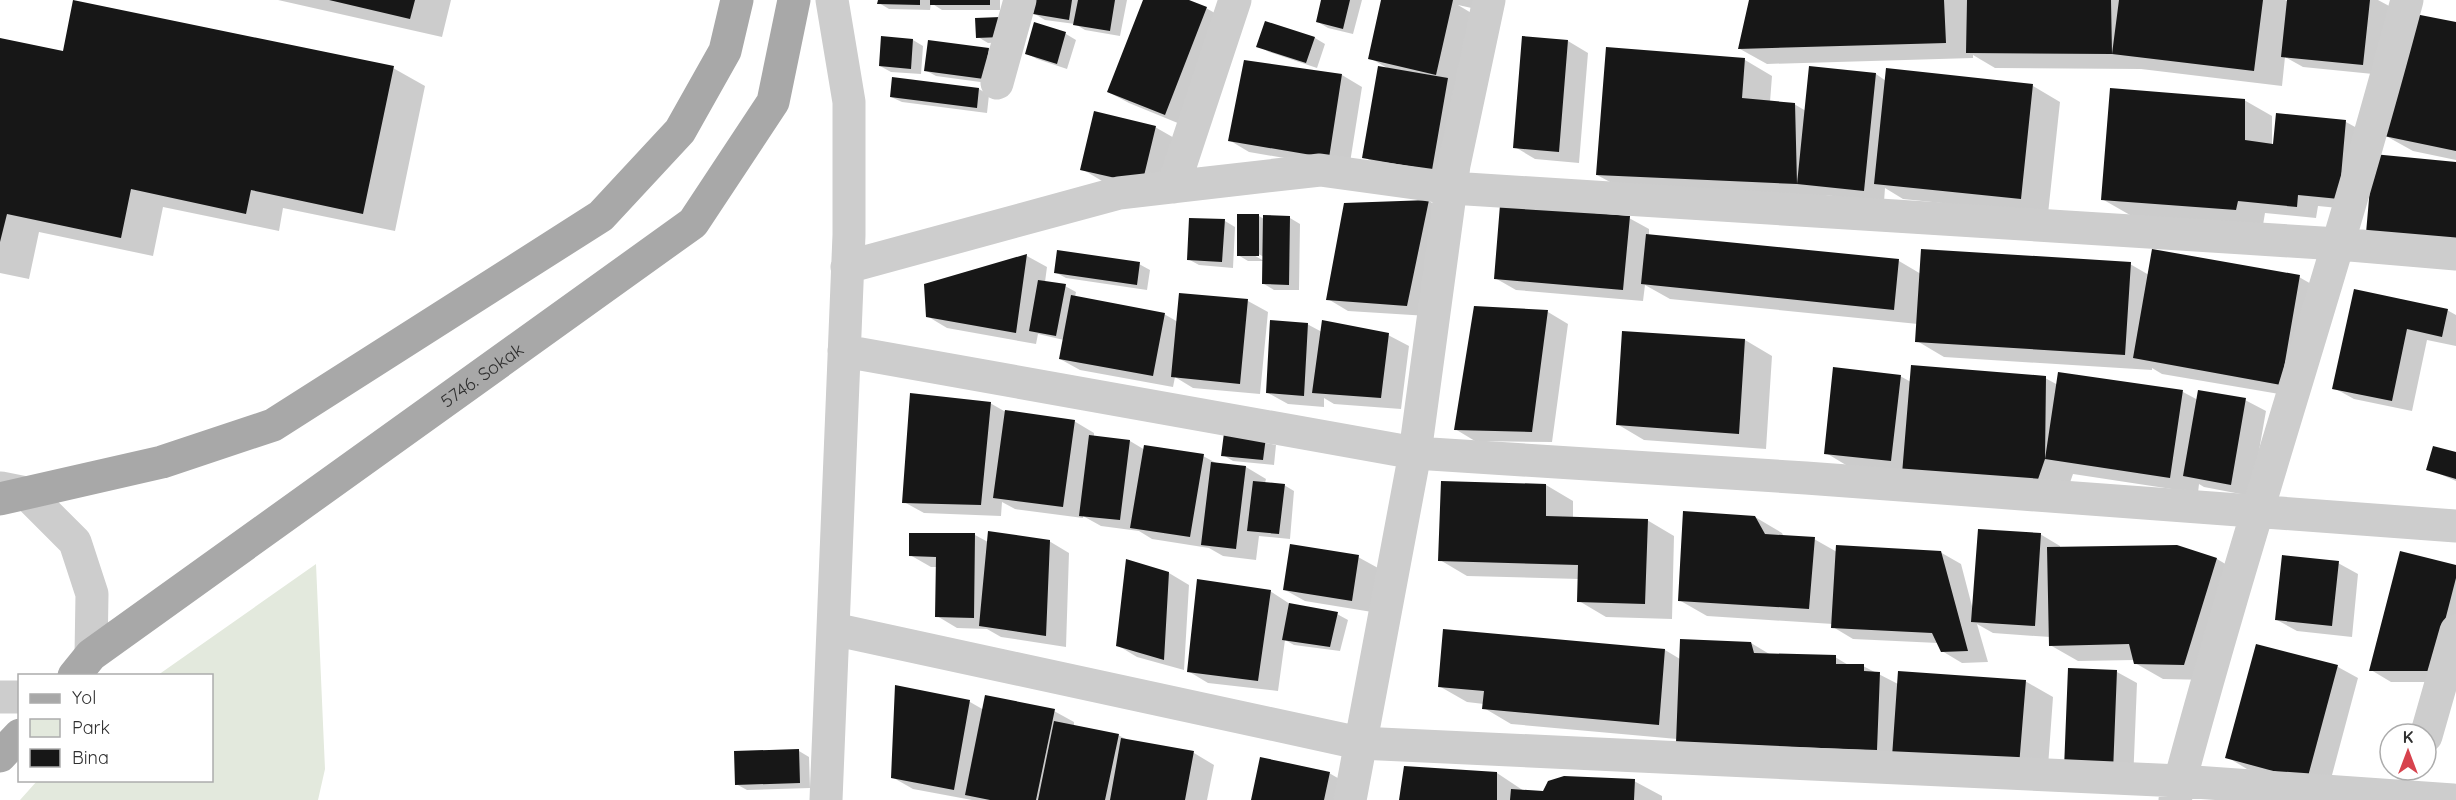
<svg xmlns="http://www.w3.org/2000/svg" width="2456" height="800" viewBox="0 0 2456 800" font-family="Quicksand,sans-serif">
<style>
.green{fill:#e3e9dd}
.shadow{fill:#0003;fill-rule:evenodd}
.building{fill:#171717}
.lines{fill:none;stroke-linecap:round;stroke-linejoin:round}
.minor{stroke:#cdcdcd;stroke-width:33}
.major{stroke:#a8a8a8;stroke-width:33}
.labels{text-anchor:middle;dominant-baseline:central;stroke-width:6;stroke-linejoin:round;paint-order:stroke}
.street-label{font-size:18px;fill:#303030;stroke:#fff}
</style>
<rect width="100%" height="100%" fill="#fff"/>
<path class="green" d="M316 564 325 769 318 800H20L37 781 212 780V676L158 675Z"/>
<path class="shadow" d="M278 0H451L442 37Z
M879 0H1000V10H942L931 3 930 10 889 9 879 3Z
M1037 0H1127L1120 36 1085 30 1075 24 1045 20 1035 14Z
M1144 0H1185L1206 8 1227 20 1185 126 1129 103 1108 92Z
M1323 0H1362L1353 34 1328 28 1318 22Z
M1383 0H1479L1476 9 1458 5 1473 14 1452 180 1384 168 1364 157 1389 69 1370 58Z
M1751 0H2285L2289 2V0H2378L2391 7 2383 75 2303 67 2285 57 2282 86 2141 69 1995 68 1973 55V58L1767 64 1740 49Z
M977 19 1012 42 988 43 978 37Z
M1266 23 1315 38 1325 44 1317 68 1269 52 1258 46Z
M2456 23V160L2413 151 2386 136Z
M1035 24 1066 34 1076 40 1067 69 1037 59 1026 53Z
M0 39 64 53 393 68 425 86 395 231 283 208 279 231 163 207 153 256 39 232 29 279 0 273Z
M913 40 923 46 921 74 891 72 880 66Z
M1568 41 1588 53 1579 163 1535 159 1515 147Z
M1607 48 1745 60 1772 76 1770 102 1794 104 1806 111 1876 74 1886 81 1888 70 2033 86 2060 102 2048 214 1903 199 1885 188 1884 202 1824 195V198L1625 190 1597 175Z
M988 49 999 55 995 84 936 76 925 70Z
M1342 75 1362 87 1349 169 1249 152 1229 140Z
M979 89 989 95 987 113 902 102 891 97Z
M2244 100 2272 116V148H2274L2277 114 2346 122 2366 133 2359 210 2318 206 2316 218 2265 213 2263 225 2130 215 2102 199Z
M1155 127 1176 139 1162 195 1102 181 1082 169Z
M1429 201 1449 213 1428 316 1348 311 1328 299Z
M1259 216 1264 219 1290 218 1300 224 1299 290H1274L1264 284V261H1248L1238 255ZM1253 251 1264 257V261L1252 254Z
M1629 218 1649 229V236L1899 261 1921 274 2130 264 2149 275 2299 277 2327 293 2308 399 2162 374 2152 368V370L1944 357 1917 341 1918 324 1670 299 1645 285 1643 301 1516 290 1495 278Z
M1225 221 1235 227 1233 268 1199 265 1188 259Z
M1027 256 1047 267 1045 282 1065 286 1076 292 1075 297 1164 314 1178 322 1248 301 1268 312 1260 394 1193 388 1175 377 1173 387 1080 370 1060 359 1064 340 1038 334 1036 344 947 328 927 316 925 286Z
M1139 264 1150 270 1147 290 1066 278 1055 272Z
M2355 290 2447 310 2456 315V346L2427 340 2412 411 2354 399 2334 388Z
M1475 307 1548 312 1568 324 1552 442 1475 441 1455 429Z
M1307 324 1322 332 1388 335 1409 346 1401 409 1334 404 1324 398V407L1288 404 1268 393Z
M1623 332 1745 340 1772 356 1766 449 1644 440 1617 424Z
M1900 376 1911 382 2045 378 2058 385 2183 392 2198 400H2245L2266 411 2251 496 2204 487 2199 484 2198 493 2073 474 2064 500 1846 465 1826 453Z
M990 403 1004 411 1074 421 1094 433V437L1130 441 1145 450 1203 456 1218 464 1246 467 1266 479 1265 483 1284 485 1294 491 1290 539 1259 536 1256 560 1223 556 1209 548 1152 539 1139 531 1101 526 1083 516V518L1015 509 1002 502 1001 516 924 513 904 502Z
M1225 435 1276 445 1274 465 1233 461 1223 455Z
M2456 454V481L2428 469Z
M1546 485 1573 501V518L1647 520 1674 536 1672 619 1606 617 1579 601V579L1467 576 1440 560Z
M1755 517 1782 533 1784 537 1814 539 1837 552H1940L1961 564 1973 610 2040 534 2060 546V549L2217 559 2244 575 2211 680 2163 679 2135 663 2134 660 2078 661 2050 645V637L1993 633 1977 624 1988 662 1962 663 1942 651 1938 643 1853 639 1833 627V624L1707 616 1679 600Z
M910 534 975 535 988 542 1049 541 1069 553 1066 647 1001 637 987 629 957 628 937 616V567H931L910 555Z
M1358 557 1378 568 1372 612 1305 601 1285 590Z
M2338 563 2358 574 2352 637 2297 631 2277 620Z
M2456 567V665L2452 682H2391L2371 670Z
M1169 573 1189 585 1184 670 1137 657 1117 645Z
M1270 591 1290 604 1337 614 1348 620 1340 651 1294 645 1285 640 1278 691 1208 683 1188 671Z
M1444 631 1665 650 1680 659 1751 643 1771 655 1835 657 1850 666H1863L1898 684 2025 681 2053 697 2047 781 1677 739 1511 724 1484 708V704L1467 702 1439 686Z
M2257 646 2338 667 2358 678 2328 790 2247 769 2227 757Z
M2117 672 2137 683 2133 783 2085 780Z
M897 687 970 702 984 710 1054 711 1074 722V726L1118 735 1128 740 1194 753 1214 765 1207 800H972L913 789 892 777Z
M799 751 809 757 810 788 747 790 736 784Z
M1329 773 1350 785 1347 800H1253Z
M1497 773 1524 791 1543 792 1634 781 1662 796V800H1401Z"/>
<path class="building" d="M73 0 394 66 363 214 251 190 246 214 131 189 121 238 7 214 0 242V38L63 51Z
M329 0H415L410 19Z
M878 0H920V5L877 4Z
M930 0H990V5H930Z
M1035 0H1072L1069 20 1033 14Z
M1078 0H1115L1110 31 1073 25Z
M1143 0H1189L1207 7 1165 115 1107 92Z
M1321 0H1350L1343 29 1316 22Z
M1381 0H1453L1436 75 1368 59Z
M1749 0H1944L1946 43 1738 49Z
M1967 0H2111L2112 54 2119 0H2263L2254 71 2112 54 1966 53Z
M2287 0H2370L2363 65 2281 57Z
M2410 13 2456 22V151L2384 136Z
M1001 17 1002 37 976 38 975 18Z
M1265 21 1315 37 1306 63 1256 47Z
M1034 22 1066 32 1057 64 1025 54Z
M881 36 913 39 911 69 879 66Z
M1522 36 1568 40 1559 152 1513 148Z
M928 40 989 48 984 79 924 71Z
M1606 47 1745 58 1742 98 1795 103 1797 184 1596 175Z
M1244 60 1342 74 1329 158 1228 141Z
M1378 66 1448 78 1432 170 1362 158Z
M1809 66 1876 73 1864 191 1797 184Z
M1886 68 2033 84 2021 199 1874 184Z
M892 77 979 88 977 108 890 97Z
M2110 88 2245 99V140L2273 144 2276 113 2346 120 2339 199 2298 195 2297 207 2238 201 2236 210 2101 200Z
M1094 111 1156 126 1142 184 1080 170Z
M2373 154 2456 162V241L2366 233Z
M1429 200 1407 306 1326 300 1344 203Z
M1500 205 1630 216 1623 290 1494 279Z
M1237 214H1259V256H1237Z
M1263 215 1290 216 1289 285 1262 284Z
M1189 218 1225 219 1222 262 1187 260Z
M1646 234 1899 259 1894 310 1641 284Z
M1921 249 2131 262 2125 355 1915 342Z
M2152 249 2300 275 2281 385 2133 358Z
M1057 250 1140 262 1137 285 1054 273Z
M1027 254 1016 333 926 317 924 284Z
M1038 280 1066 284 1056 336 1029 331Z
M2354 289 2448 309 2442 337 2407 329 2392 401 2332 389Z
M1179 293 1248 299 1240 384 1171 377Z
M1071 295 1165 313 1153 376 1059 359Z
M1474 306 1548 310 1532 432 1454 430Z
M1270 320 1308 323 1304 396 1266 393Z
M1322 320 1389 333 1381 398 1312 393Z
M1622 331 1745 339 1739 434 1616 425Z
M1911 365 2046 376 2045 459 2058 372 2183 390 2170 478 2045 459 2036 485 1902 474Z
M1833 367 1901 375 1891 461 1824 454Z
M2198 390 2246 398 2231 485 2183 476Z
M910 393 991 402 981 505 902 503Z
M1005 410 1075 420 1063 507 993 498Z
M1224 433 1266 437 1263 460 1221 456Z
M1089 435 1130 440 1120 520 1079 516Z
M1144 445 1204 454 1190 537 1130 528Z
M2433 446 2456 452V479L2426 470Z
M1211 462 1246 466 1236 549 1201 545Z
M1253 481 1285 484 1279 534 1247 531Z
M1441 481 1546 484V516L1648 519 1645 604 1577 602 1578 565 1438 561Z
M1683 511 1755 516 1765 534 1815 537 1809 609 1678 601Z
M1978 529 2041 533 2035 626 1971 622Z
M988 531 1050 540 1046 636 979 626Z
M909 533H975L974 618 935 617 936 557 909 556Z
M1290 544 1359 555 1352 601 1283 590Z
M1836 545 1941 551 1968 651 1941 652 1932 633 1831 628Z
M2177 545 2217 558 2184 665 2134 664 2129 644 2049 646 2047 547Z
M2400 551 2456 565V578L2432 671H2369Z
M2282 555 2339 561 2332 626 2275 620Z
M1126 559 1169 572 1164 660 1116 646Z
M1197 579 1271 590 1258 681 1187 672Z
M1289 603 1338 612 1330 647 1282 640Z
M1443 629 1665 649 1659 725 1482 709 1484 691 1438 687Z
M1680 639 1751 642 1754 653 1836 655V664H1864V671L1880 672 1877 750 1676 743Z
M2256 644 2338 665 2307 780 2225 758Z
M2068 668 2117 670 2113 772 2064 769Z
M1898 671 2026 680 2019 766 1892 757Z
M895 685 970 700 954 790 891 778Z
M985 695 1055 709 1036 800H990L965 795Z
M1054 721 1119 734 1105 800H1038Z
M1121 738 1194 751 1185 800H1110Z
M799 749 800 783 735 785 734 751Z
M1260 757 1330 772 1324 800H1251Z
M1404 766 1497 772V800H1399Z
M1564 776 1635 779 1634 800H1510L1511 789 1543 791 1548 781Z"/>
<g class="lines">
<path class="minor" d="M997 83 1020 0
M1173 187 1235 0
M847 267 1119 193 1320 170 1451 188 2338 244 2456 254
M844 351 1415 453 1806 478 2456 526
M1 488 26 493 75 542 92 594 91 655
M833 629 1359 743 2180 781 2453 800
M0 697H20
M2426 736 2456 631
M826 800 849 235V102L832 0
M1350 800 1415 453 1454 165 1489 0
M2175 800C2246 531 2336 269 2407 0"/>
<g class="major">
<path d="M0 499 162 462 273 425 601 216 680 131 725 51 737 0"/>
<path id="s1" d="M74 676 91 655 693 223 773 102 794 0"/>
<path d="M0 756 20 735"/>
</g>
</g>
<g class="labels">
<g class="street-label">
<text stroke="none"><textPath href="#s1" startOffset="508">5746. Sokak</textPath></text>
</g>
</g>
<rect x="18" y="674" width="195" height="108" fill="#ffffff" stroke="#acacac" stroke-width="1.5"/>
<rect x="30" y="694" width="30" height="9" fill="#a8a8a8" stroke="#acacac" stroke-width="1.5"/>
<text x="72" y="704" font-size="18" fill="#303030">Yol</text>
<rect x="30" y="719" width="30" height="18" fill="#e3e9dd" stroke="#acacac" stroke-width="1.5"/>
<text x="72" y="734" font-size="18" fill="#303030">Park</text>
<rect x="30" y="749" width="30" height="18" fill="#171717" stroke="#acacac" stroke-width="1.5"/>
<text x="72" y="764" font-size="18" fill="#303030">Bina</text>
<g transform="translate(2408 752)"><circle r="28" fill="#ffffff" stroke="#acacac" stroke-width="1.5"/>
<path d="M0-4.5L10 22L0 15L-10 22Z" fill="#d7424d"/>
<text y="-9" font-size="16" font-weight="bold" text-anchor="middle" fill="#303030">K</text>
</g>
</svg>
